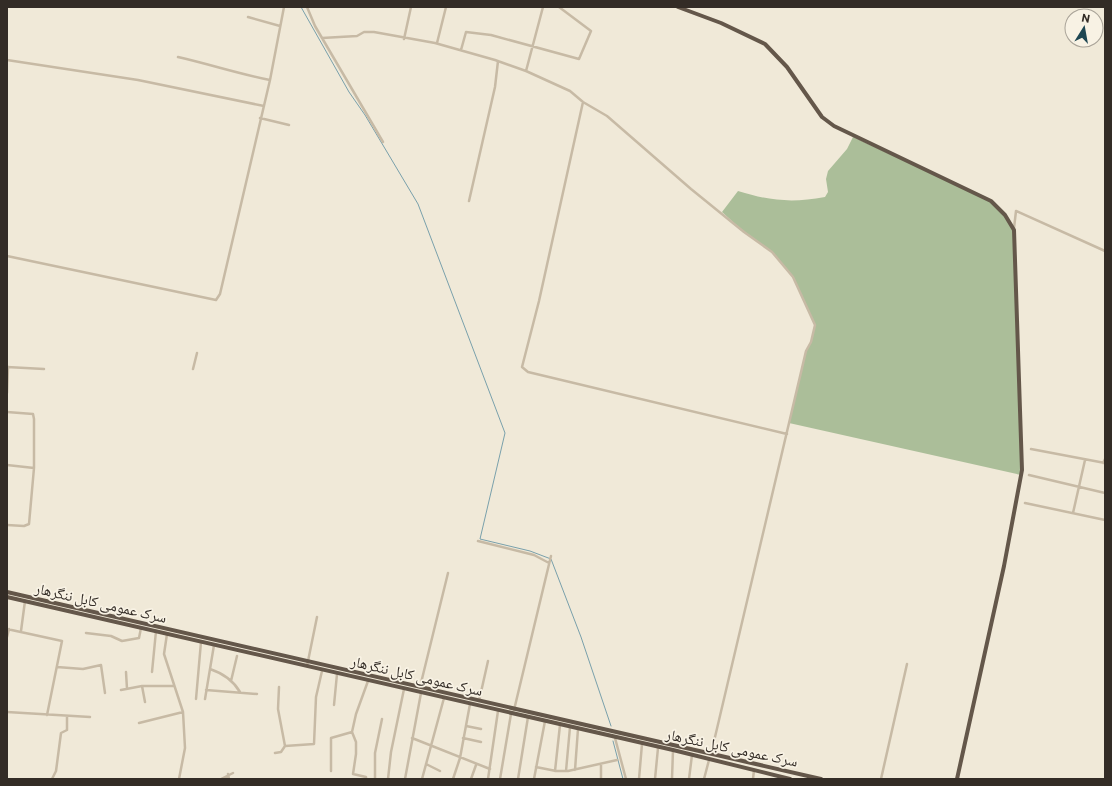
<svg xmlns="http://www.w3.org/2000/svg" width="1112" height="786" viewBox="0 0 1112 786" font-family="Commissioner,'Noto Naskh Arabic',sans-serif">
<style>
.green{fill:#abbe99}
.lines{fill:none;stroke-linecap:round;stroke-linejoin:round}
.stream{stroke:#79a0ab;stroke-width:1}
.minor{stroke:#c7baa5;stroke-width:2.5}
.trunk{stroke:#64574a;stroke-width:4}
.labels{text-anchor:middle;dominant-baseline:central;stroke-width:3.5;stroke-linejoin:round;paint-order:stroke}
.street-label{font-size:15px;fill:#332c26;stroke:#f8f2e4}
</style>
<rect width="100%" height="100%" fill="#f0e9d8"/>
<path class="green" d="M853 137 991 201 1005 215 1014 230 1021 475 789 423 806 351 811 342 815 325 793 277 772 252 744 232 722 212 738 191C770 201 792 203 825 197L828 192 826 179 828 171 847 149Z"/>
<g class="lines">
<path class="stream" d="M301 7 349 92 365 115 418 204 505 433 480 539 530 551 551 559 581 637 611 726
M613 741 623 779"/>
<path class="minor" d="M307 7 315 26 383 142
M248 17 280 26
M322 38 357 36 364 32H374L435 43 495 60 526 71 570 91 583 102 607 116 691 189 744 232 772 252 793 277 815 325 811 342 806 351 711 754
M404 39 411 7
M437 43 446 7
M461 50 466 32 491 35 579 59 591 31 559 7
M178 57C209 64 239 74 270 80
M7 60 138 80 264 106
M526 71 543 7
M583 102 539 301 522 367 528 372 787 434
M260 118 289 125
M469 201 495 87 498 61
M1014 228 1016 211 1105 251
M7 256 216 300 220 294 270 80 284 7
M7 367 44 369
M193 369 197 353
M7 393 8 367
M7 412 33 414 34 419V468L29 524 24 526 7 525
M1031 449 1105 463
M1103 463 1105 459
M7 465 34 468
M1029 475 1105 493
M1025 503 1105 520
M1073 513 1085 460
M478 541 534 555 549 563
M7 629 62 641 47 715
M21 631 25 601
M86 633 111 636 122 641 139 638 141 628
M167 634 164 654 183 712 185 748 179 779
M7 637 9 629
M307 666 317 617
M57 667 83 669 101 665 105 693
M210 669C222 673 233 680 240 692
M126 672 127 689
M152 672 156 631
M231 681 237 656
M142 686 145 702
M279 687 278 709 285 746
M420 687 448 573
M121 690 142 686H174
M206 690 257 694
M196 699 201 642
M205 699 214 645
M479 701 488 661
M334 705 337 674
M514 710 551 556
M7 712 90 717
M139 723 183 712
M466 726 481 729
M412 738 490 769
M463 738 481 742
M615 738 626 779
M275 753 281 752 285 746 314 744 316 697 322 671
M426 764 440 771
M536 767 556 771H568L617 760
M575 770 578 729
M331 771V738L352 732
M555 771 560 725
M566 771 570 727
M228 774 229 779
M52 779 56 771 61 733 67 730V716
M221 779 233 773
M366 779V777L353 774 356 754V742L352 732 356 714 368 681
M375 779V753L382 719
M388 779 391 752 404 689
M405 779 421 693
M422 779 444 698
M453 779 460 758 470 704
M471 779 476 765
M488 779 498 711
M500 779 511 714
M518 779 528 717
M534 779 545 721
M601 779V764
M639 779 642 744
M655 779 658 748
M672 779 673 750
M689 779 692 755
M704 779 709 760
M753 779 754 770
M881 779 907 664"/>
<path class="trunk" d="M678 7 721 23 765 44 787 67 822 117 834 126 991 201 1005 215 1014 230 1022 470 1004 566 957 779
M7 592 821 779
M7 597 673 750 790 779"/>
</g>
<g class="labels">
<g class="street-label">
<text transform="translate(101 602) rotate(13)">سرک عمومی کابل ننگرهار</text>
<text transform="translate(417 675) rotate(13)">سرک عمومی کابل ننگرهار</text>
<text transform="translate(732 747) rotate(12)">سرک عمومی کابل ننگرهار</text>
</g>
</g>
<rect width="1112" height="786" fill="none" stroke="#332c26" stroke-width="16"/>
<g transform="translate(1084 28) rotate(11)"><circle r="19" fill="#f8f2e4" stroke="#a9a398"/>
<path d="M0-3L7 15L0 10L-7 15Z" fill="#1e4652"/>
<text y="-6" font-size="11" font-weight="bold" text-anchor="middle" fill="#332c26">N</text>
</g>
</svg>
